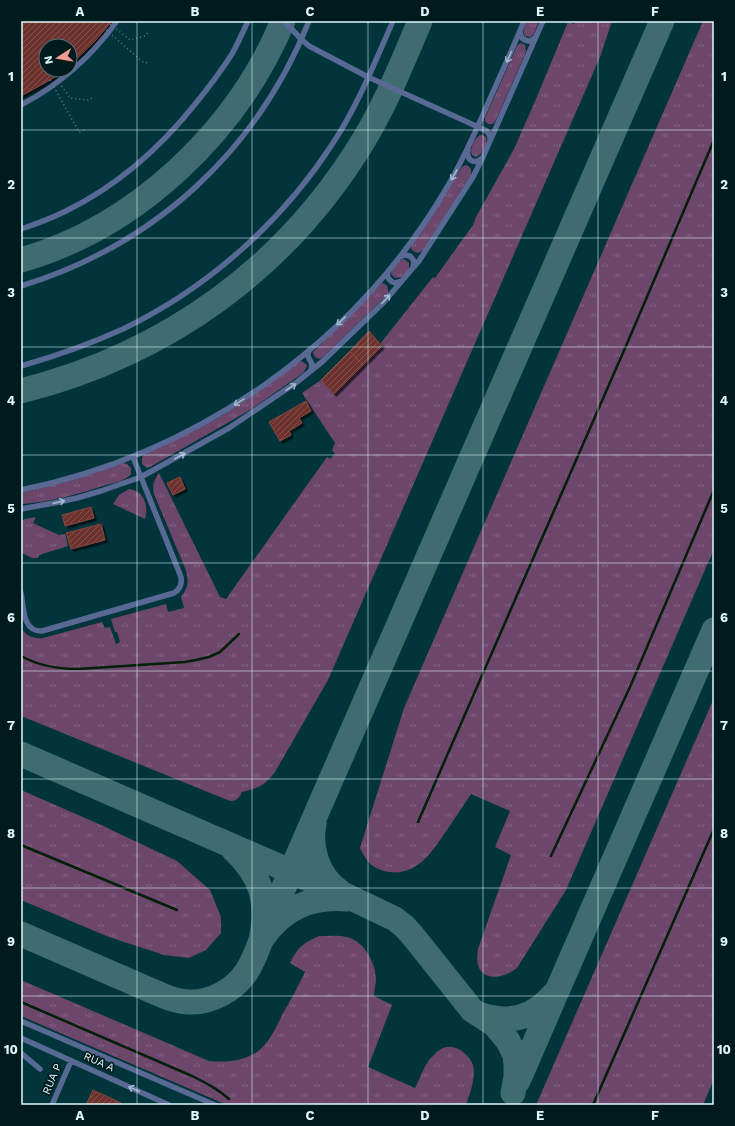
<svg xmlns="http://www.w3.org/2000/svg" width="735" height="1126" viewBox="0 0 735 1126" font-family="'Work Sans',sans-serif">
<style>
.grass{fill:url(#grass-tufts)}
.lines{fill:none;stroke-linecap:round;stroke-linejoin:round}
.stream{stroke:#021f07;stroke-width:2.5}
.taxiway{stroke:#3f6c70;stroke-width:25}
.building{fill:url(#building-hatch);stroke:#854741;filter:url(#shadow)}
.path{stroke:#557e83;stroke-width:1.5;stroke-dasharray:1 3;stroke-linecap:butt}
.service{stroke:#586994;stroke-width:5.5}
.path-bridge{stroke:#557e83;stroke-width:1.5;stroke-dasharray:1 3;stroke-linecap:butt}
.oneway{stroke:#a3b8cd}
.grid{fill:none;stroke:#e1f9fc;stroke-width:1;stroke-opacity:0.55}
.labels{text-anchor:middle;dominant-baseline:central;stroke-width:3.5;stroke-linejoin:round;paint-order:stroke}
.street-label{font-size:11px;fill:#e1f9fc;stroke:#001b1e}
.neatline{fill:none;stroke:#e1f9fc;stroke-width:1.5}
.grid-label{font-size:13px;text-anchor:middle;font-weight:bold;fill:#e1f9fc}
</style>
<defs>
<pattern id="grass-tufts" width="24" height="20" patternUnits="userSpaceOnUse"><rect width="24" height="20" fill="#6d466c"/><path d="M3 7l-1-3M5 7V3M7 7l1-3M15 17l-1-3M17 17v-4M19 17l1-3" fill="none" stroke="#826182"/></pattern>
<pattern id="building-hatch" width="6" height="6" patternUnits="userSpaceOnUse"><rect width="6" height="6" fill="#6e332e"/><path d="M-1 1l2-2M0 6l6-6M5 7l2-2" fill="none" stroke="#82514d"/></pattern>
<filter id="shadow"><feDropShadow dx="2.5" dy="2.5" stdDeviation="0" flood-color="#0009"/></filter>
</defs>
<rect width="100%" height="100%" fill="#01353b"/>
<path class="grass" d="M527 21H539L534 34 530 37 525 36C522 31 525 26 527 21Z
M576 21H612L600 57 328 680 275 772C264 786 259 788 242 792 239 798 237 801 230 801L21 716V628C26 636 33 639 43 638L102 622 105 628 110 627 116 644 120 642 117 632H115L111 619 166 604 168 612 184 608 181 597C189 586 189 581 185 568L154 494C152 485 154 480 159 473L220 597 226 599 327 457 330 459 335 454 332 450 335 443 302 393 321 380 334 394 382 346 380 344 433 277 435 278 473 225 476 217 514 149 536 99 568 22 574 24Z
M703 21H714V549L566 890 517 968C508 975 491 982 481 971 476 965 477 956 478 949L511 855 495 847 510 811 471 794C463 806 455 818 447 830 433 850 418 876 389 872 372 869 367 862 360 848L404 708Z
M521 43 525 45 526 52 496 120 493 124H488L485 121V118L517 46 519 44Z
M480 135H482L486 137C488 144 483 154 476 157L472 155C469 149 474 139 480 135Z
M466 165C471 167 472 171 471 175L424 250 418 253 413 251 411 248 412 245 427 224 462 167Z
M404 259 409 263V270L402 277 395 278 391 274C392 268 398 260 404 259Z
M382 283C387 284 389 289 388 294L322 358C317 360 315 357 313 353L314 351 341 325Z
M301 361 306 364 307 366 303 373 250 410 150 467 147 468 142 464V457L145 454C178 439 210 424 240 404 260 391 279 376 298 362Z
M123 463 127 464 131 468V474C125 481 114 483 106 485 79 494 50 502 21 504V493C56 485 90 475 123 463Z
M129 489C144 490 149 507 145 519L113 504 119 495Z
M36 517 33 523 59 535 65 534 68 546 39 555 38 558H32L22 553 21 552V522L25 519Z
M714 698V1079L703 1105H536Z
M21 790 101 825 177 861 210 890 221 917V933L206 950 189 958 164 955 109 937 21 900Z
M319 936C328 936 338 935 347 937 365 942 376 963 376 981 375 986 374 991 374 996L392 1005 368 1067 415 1088C420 1079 423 1068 429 1060 433 1056 438 1050 443 1048 455 1043 469 1054 473 1065 476 1078 470 1093 466 1105H227L21 1016V980L209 1061C230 1063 253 1061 267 1042 273 1034 278 1024 282 1015 290 1001 298 987 305 972L290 963C298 947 302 944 319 936Z"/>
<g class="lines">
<path class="stream" d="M21 656C39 666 58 669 78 669L185 662 196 660 209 657 220 652 239 634
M418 822 629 339 714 140
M21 845 177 910
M551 856 630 687 714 490
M21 1002 192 1076C206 1083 218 1089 229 1099
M593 1105 714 829"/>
<path class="taxiway" d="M21 260C137 227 237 131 283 21
M21 391C167 354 287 268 365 138 387 101 403 61 420 21
M21 754 345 895 395 919 405 927 413 936 472 1010 495 1025 508 1041 515 1055 516 1065V1077L513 1093
M314 824C309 848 318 876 339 891
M233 849C262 876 269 902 261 940 282 909 309 896 347 899
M21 934 159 994C168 998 178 1002 189 1002 211 1003 235 990 247 971 253 962 257 951 261 940L662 21
M481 1015C511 1024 533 1018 554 994
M518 1081 714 630"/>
</g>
<path class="building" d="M21 21H112L95 41 70 65V46H46V70H64L50 80 21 96Z
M369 331 382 346 363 365 350 351Z
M350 351 363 365 334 394 321 380Z
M306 401 311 411 299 418 302 423 289 431 291 435 280 441 269 422Z
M180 477 185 489 173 495 167 483Z
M91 507 94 518 65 526 62 515Z
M101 524 105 540 71 549 66 533Z
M93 1090 121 1103 120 1105H86Z"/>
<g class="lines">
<path class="path" d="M21 139 22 138"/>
<path class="service" d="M284 21 302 40 309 46 368 77 487 131 490 136V139
M520 31C520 38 524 41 530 41L536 37
M21 105C59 85 92 56 117 21
M468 150C466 159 473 165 481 159
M21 229C36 224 52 218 66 211 117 186 161 147 196 103 209 87 221 71 232 54 238 43 243 32 248 21
M400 257 405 255 410 256 414 261 413 267
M388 271C386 277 389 281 395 283L401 281
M21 286C155 245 257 151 309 21
M310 349C306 355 309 359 312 364L311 371
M21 366C56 356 90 344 123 329 208 288 282 222 333 143 358 105 375 62 393 21
M21 490C197 454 355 344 446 189 463 160 476 131 489 101 501 74 513 48 524 21
M21 509 54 503 77 498 101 491 141 477 229 428 297 382 323 361 384 302 412 269 419 261 473 177 483 157 543 21
M21 593C24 607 22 632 42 631L174 593C180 589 182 585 181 577L133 457
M21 1021 215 1105
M21 1038 169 1105
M21 1053 40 1069
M52 1105 71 1061"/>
<path class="path-bridge" d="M110 24 130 40 145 36 148 32
M106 30 143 62 148 63
M55 76 70 98 88 100 93 97
M50 80 79 132 84 130"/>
</g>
<defs><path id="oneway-shaft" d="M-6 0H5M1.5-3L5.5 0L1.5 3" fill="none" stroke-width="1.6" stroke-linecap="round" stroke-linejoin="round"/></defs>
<g class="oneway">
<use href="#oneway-shaft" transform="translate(509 57) rotate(114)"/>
<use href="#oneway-shaft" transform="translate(454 175) rotate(119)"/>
<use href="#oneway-shaft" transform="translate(386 299) rotate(-48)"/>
<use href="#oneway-shaft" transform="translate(341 321) rotate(136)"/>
<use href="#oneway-shaft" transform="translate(291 387) rotate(-34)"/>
<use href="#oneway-shaft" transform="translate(239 402) rotate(148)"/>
<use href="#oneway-shaft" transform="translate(180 456) rotate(-29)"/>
<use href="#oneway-shaft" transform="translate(59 502) rotate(-13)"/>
<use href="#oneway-shaft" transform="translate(134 1089) rotate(-156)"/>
</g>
<path class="grid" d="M137 21V1105M252 21V1105M368 21V1105M483 21V1105M598 21V1105M21 130H714M21 238H714M21 347H714M21 455H714M21 563H714M21 671H714M21 779H714M21 888H714M21 996H714"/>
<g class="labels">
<g class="street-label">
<text transform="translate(99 1062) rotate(24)">RUA A</text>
<text transform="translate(52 1079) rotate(-67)">RUA P</text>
</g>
</g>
<rect width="735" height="1126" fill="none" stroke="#001b1e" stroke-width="44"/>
<g transform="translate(58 58) rotate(258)"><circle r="19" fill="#001b1e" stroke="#5a7477"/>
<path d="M0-3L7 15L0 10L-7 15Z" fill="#f59c92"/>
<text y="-6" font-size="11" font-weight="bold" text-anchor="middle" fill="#e1f9fc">N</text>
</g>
<rect x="22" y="22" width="691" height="1082" class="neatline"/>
<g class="grid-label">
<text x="80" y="16">A</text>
<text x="195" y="16">B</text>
<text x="310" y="16">C</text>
<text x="425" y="16">D</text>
<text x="540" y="16">E</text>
<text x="655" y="16">F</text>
<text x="11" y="81">1</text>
<text x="724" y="81">1</text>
<text x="11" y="189">2</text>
<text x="724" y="189">2</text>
<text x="11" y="297">3</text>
<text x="724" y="297">3</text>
<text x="11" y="405">4</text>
<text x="724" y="405">4</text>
<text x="11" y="513">5</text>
<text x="724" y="513">5</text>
<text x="11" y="622">6</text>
<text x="724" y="622">6</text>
<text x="11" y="730">7</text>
<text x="724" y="730">7</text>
<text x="11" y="838">8</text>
<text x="724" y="838">8</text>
<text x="11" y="946">9</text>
<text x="724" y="946">9</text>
<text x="11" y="1054">10</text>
<text x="724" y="1054">10</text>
<text x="80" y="1120">A</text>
<text x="195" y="1120">B</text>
<text x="310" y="1120">C</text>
<text x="425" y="1120">D</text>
<text x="540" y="1120">E</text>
<text x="655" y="1120">F</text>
</g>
</svg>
